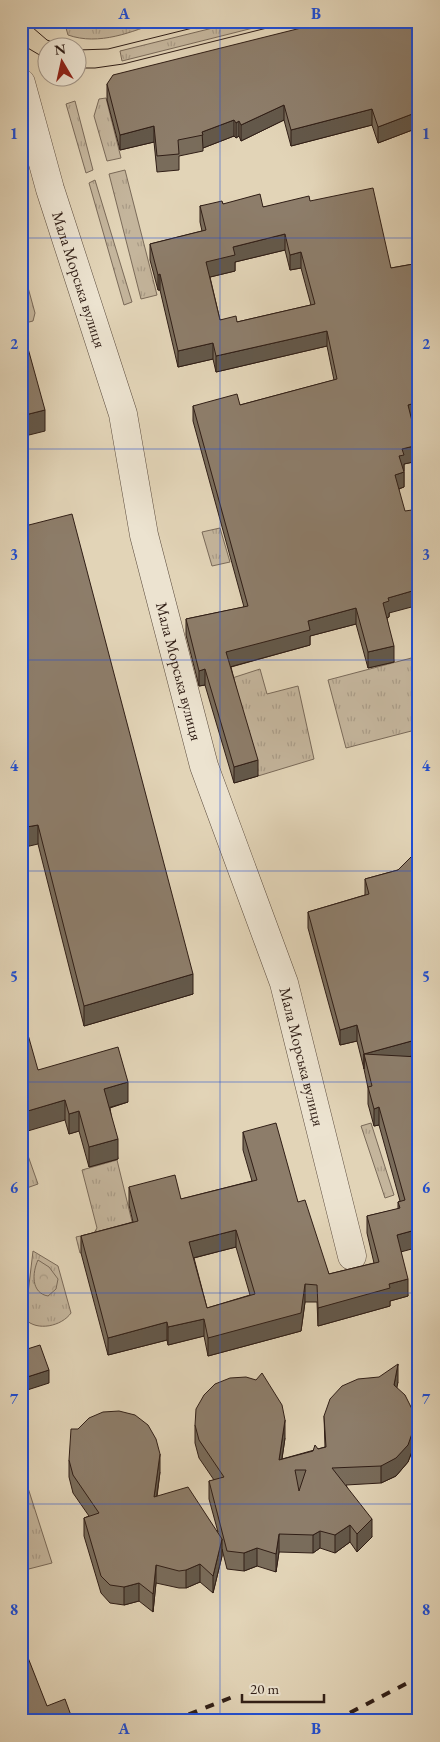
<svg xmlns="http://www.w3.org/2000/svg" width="440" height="1742" viewBox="0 0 440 1742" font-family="'EB Garamond',serif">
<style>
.grass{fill:url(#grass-tufts);stroke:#7a6a59}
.forest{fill:url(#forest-crowns);stroke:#7a6a59}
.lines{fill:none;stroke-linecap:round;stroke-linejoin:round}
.minor-casing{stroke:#5c4c3e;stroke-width:29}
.minor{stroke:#ece3d0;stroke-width:28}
.tram{stroke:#301e16;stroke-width:1}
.rail{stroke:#301e16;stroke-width:4;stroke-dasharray:9 9;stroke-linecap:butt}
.wall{fill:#796c5b;stroke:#301e16;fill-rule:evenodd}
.shaded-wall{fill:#63584a;stroke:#301e16}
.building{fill:#8d7d6a;stroke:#301e16;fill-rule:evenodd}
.grid{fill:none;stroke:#1d4ed8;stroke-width:1;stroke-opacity:0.55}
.labels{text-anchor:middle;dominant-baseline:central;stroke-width:5;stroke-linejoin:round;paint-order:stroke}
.street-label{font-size:16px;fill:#301e16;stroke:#ece3d0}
.neatline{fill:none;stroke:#1d4ed8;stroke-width:2}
.grid-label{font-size:16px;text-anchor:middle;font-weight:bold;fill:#1d4ed8}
</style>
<defs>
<pattern id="grass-tufts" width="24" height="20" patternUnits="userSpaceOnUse" patternTransform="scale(1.25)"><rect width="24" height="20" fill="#c4b59c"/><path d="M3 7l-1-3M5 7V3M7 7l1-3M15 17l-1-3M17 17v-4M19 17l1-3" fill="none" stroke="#a99b86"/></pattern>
<pattern id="forest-crowns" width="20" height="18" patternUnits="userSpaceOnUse" patternTransform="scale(1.25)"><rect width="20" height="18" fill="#c4b59c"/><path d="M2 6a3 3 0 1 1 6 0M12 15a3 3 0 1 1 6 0" fill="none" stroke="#a99b86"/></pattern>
</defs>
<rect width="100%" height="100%" fill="#e2d4b7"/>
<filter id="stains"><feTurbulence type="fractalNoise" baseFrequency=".004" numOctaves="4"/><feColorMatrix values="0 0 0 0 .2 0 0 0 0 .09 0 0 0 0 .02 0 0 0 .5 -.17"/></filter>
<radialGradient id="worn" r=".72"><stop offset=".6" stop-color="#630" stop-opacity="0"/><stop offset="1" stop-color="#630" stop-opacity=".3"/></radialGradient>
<path class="grass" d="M64 21H161C132 32 99 46 68 35Z
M241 21H281L122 61 120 51Z
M106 98 121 158 107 161 94 116 99 99Z
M75 101 93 170 86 173 66 104Z
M125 170 157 295 141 299 109 174Z
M95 180 132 302 124 305 89 183Z
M21 262 35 313 33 321 21 324Z
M220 528 230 562 212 566 202 532Z
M419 656V729L346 748 328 680Z
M260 669 267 694 298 686 314 759 258 776 237 705 223 681Z
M371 1123 394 1195 385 1198 361 1126Z
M21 1136 38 1184 21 1190Z
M117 1160 136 1238 80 1253 76 1237 94 1233 97 1228 82 1170Z
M33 1251 58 1266 71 1313C62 1326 37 1332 25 1319Z
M21 1466 52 1563 21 1571Z"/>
<path class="forest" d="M38 1260 49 1267 58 1279 56 1289 48 1296C31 1293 32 1273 38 1260Z"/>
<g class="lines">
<defs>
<g id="minor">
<path id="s1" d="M21 83 50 189 123 414 144 535 204 766 284 983 352 1256"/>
</g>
</defs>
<use href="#minor" class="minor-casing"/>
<use href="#minor" class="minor"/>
<path class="tram" d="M25 21 47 40 67 48
M21 44 48 60
M78 50 108 49 221 21
M78 68H95L123 64 295 21"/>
<path class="rail" d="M172 1721 235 1696
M334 1721 419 1677"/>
</g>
<path class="wall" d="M419 21 418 140 415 129 378 143 372 125 291 146 284 120 241 141 239 136 236 138 234 136 203 148V151L179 156V170L157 172 154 142 120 150 107 100V84Z
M310 201 391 268 419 263V418L412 419 418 461 404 464V487L399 489 389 617 387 618 394 662 368 668 356 624 310 636V645L231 667 258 776 234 783 205 685 199 686 186 635V619L244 607 193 421V406L240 405 334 380 327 346 216 372 213 359 178 367 160 290H158L150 260V244L202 231 200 222V206L223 204 263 207ZM285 250 290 270 301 268 311 305 237 322 220 320 210 277 235 271V262Z
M21 527 193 994 84 1026 38 844 21 785Z
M419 852V1054L410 1057H419L401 1252 408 1296 390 1301V1306L318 1326 317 1302H305L301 1331 208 1356 204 1336 168 1345 167 1340 108 1355 81 1253V1236L133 1222 129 1205V1187L181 1199 252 1181 243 1150V1132L298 1202 329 1274 374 1263 367 1233V1216L398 1209V1202L400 1201 379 1125 374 1126 368 1104V1088L364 1069 357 1041 340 1045 308 928V912L365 895V879L398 870ZM236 1247 250 1295 207 1308 194 1258Z
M38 1070 128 1102 110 1108 118 1159 89 1167 79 1131 69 1134 65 1120Z
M398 1382 396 1387 414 1446 408 1462 396 1476 381 1483 346 1485 372 1537 357 1552 350 1542 335 1553 320 1548 313 1553 279 1552 276 1572 257 1566 244 1571 227 1569 222 1549V1556L213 1593 200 1582 186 1588H179L156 1583 153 1612 139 1601 124 1605 110 1603 101 1593 84 1536V1518L89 1516 73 1493 69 1477V1460L160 1472 157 1497 218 1532 209 1499V1481L214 1480 199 1458 195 1443V1425L285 1438 282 1459 325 1447 324 1416Z"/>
<path class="shaded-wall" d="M284 105V120L241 141V125Z
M372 109V125L291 146V130Z
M415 113V129L378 143V127Z
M234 120V136L203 148 202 132Z
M239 121V136L236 138V123Z
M154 126V142L120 150V135Z
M285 234V250L235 262V271L206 278V262L233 247Z
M301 252V268L290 270V255Z
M160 274V290H158V275Z
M419 287V303L416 288Z
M327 331V346L216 372V356Z
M213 343V359L178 367V351Z
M419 402V418L408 420V405Z
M45 410V431L21 437V416Z
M418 445V461L404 464V471L399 472V456L402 449Z
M404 472V487L395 490V475Z
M419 589V605L389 613V617L383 619V603L388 598Z
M356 608V624L310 636V645L226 668V652L308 621Z
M394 646V662L368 668V652Z
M205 669V685L199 686V671Z
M258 760V776L234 783V767Z
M38 825V844L21 848V828Z
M193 974V994L84 1026V1006Z
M357 1025V1041L340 1045V1030Z
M419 1039V1054L368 1068 364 1054V1069V1054Z
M128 1082V1102L104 1109V1089Z
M65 1100V1120L21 1133V1113Z
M379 1107V1125L374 1126V1109Z
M79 1111V1131L69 1134V1114Z
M118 1139V1159L89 1167V1147Z
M419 1229V1247L397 1253V1235Z
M236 1230V1247L189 1259V1242Z
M408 1279V1296L390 1301V1306L318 1326V1308L389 1284Z
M305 1284V1302L301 1331 208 1356V1338Z
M204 1319V1336L168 1345V1327Z
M167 1322V1340L108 1355V1338Z
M398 1364V1382L394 1403V1385Z
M49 1370V1383L21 1392V1379Z
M285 1420V1438L279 1478V1460Z
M414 1428V1446L408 1462 396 1476 381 1483V1466Z
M160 1454V1472L154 1515V1497Z
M372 1519V1537L357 1552V1534Z
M350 1525V1542L335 1553V1535Z
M320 1531V1548L313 1553V1535Z
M279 1534V1552L276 1572V1554Z
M222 1539V1556L213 1593V1576Z
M257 1548V1566L244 1571V1553Z
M200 1564V1582L186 1588V1570Z
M156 1565V1583L153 1612V1594Z
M139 1583V1601L124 1605V1587Z"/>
<path class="building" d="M329 21H419V125L415 113 378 127 372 109 291 130 284 105 241 125 239 121 236 123 234 120 202 132 203 135 178 140 179 154 157 156 154 126 120 135 107 84 113 75Z
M373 188 391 268 419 263V287L416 288 419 302V402L408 405 418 445 402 449 404 455 399 456 404 472 395 475 405 511 419 509V589L388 598 389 601 383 603 394 646 368 652 356 608 308 621 310 630 226 652 258 760 234 767 205 669 199 671 186 619 248 606 193 406 237 394 240 405 337 379 327 331 216 356 213 343 178 351 160 274 158 275 150 244 206 230 200 206 222 201 223 204 260 194 263 207 309 196 310 201ZM285 234 290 255 301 252 315 304 237 322 236 316 220 320 206 262 235 255 233 247Z
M21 323 45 410 21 416Z
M72 514 193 974 84 1006 38 825 21 828V790L28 788 21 765V527Z
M419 852V1039L364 1054 357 1025 340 1030 308 912 369 894 365 879 398 870 415 853Z
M21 1010 38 1070 118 1047 128 1082 104 1089 118 1139 89 1147 79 1111 69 1114 65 1100 21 1113Z
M364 1054 419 1057V1229L397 1235 408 1279 389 1284 390 1288 318 1308 317 1285 305 1284 301 1313 208 1338 204 1319 168 1327 167 1322 108 1338 81 1236 138 1221 129 1187 175 1175 181 1199 257 1180 243 1132 276 1123 298 1202 305 1200 329 1274 379 1262 367 1216 400 1208 398 1202 405 1200 379 1107 374 1109 368 1087 372 1086ZM236 1230 255 1294 207 1308 189 1242Z
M40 1345 49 1370 21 1379V1351Z
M398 1364 394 1385 405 1395 413 1411 414 1428 408 1445 396 1458 381 1466 332 1468 372 1519 357 1534 350 1525 335 1535 320 1531 313 1535 279 1534 276 1554 257 1548 244 1553 227 1551 209 1481 224 1477 199 1440 195 1425 196 1409 204 1395 215 1384 230 1378 246 1377 256 1380 262 1373 282 1405 285 1420 279 1460 313 1451 315 1445 318 1449 326 1447 324 1416 330 1399 342 1386 358 1379 379 1377ZM295 1470H306L299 1491Z
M119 1411 135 1415 148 1425 156 1439 160 1454 154 1497 188 1487 222 1539 213 1576 200 1564 186 1570 179 1571 156 1565 153 1594 139 1583 124 1587 110 1585 101 1576 84 1518 99 1513 73 1475 69 1460 71 1429H78L89 1418 103 1412Z
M21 1640 23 1645 47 1706 65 1699 73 1721H21Z"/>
<path class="grid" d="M220 21V1721M21 238H419M21 449H419M21 660H419M21 871H419M21 1082H419M21 1293H419M21 1504H419"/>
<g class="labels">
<g class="street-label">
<text stroke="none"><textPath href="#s1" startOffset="205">Мала Морська вулиця</textPath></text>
<text stroke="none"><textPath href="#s1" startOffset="610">Мала Морська вулиця</textPath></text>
<text stroke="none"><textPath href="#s1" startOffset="1015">Мала Морська вулиця</textPath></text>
</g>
</g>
<rect width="440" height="1742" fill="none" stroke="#e2d4b7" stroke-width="55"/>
<g transform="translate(62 62) rotate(351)"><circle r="24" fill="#ece3d0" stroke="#a19486"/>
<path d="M0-4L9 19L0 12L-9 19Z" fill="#8f2418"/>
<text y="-8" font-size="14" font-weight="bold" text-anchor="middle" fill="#301e16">N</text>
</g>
<path d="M242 1694v8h82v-8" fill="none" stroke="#301e16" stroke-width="2.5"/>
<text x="250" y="1694" font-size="15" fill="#301e16" stroke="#ece3d0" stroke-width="4" paint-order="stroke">20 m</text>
<rect x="28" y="28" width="384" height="1686" class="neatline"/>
<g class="grid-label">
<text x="124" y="19">A</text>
<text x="316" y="19">B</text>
<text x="14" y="139">1</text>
<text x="426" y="139">1</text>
<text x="14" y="349">2</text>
<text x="426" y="349">2</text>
<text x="14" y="560">3</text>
<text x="426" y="560">3</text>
<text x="14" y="771">4</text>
<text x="426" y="771">4</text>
<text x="14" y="982">5</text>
<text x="426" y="982">5</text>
<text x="14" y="1193">6</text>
<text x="426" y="1193">6</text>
<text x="14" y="1404">7</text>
<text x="426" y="1404">7</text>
<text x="14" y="1615">8</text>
<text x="426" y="1615">8</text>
<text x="124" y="1734">A</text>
<text x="316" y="1734">B</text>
</g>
<rect width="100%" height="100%" filter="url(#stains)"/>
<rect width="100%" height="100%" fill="url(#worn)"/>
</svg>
